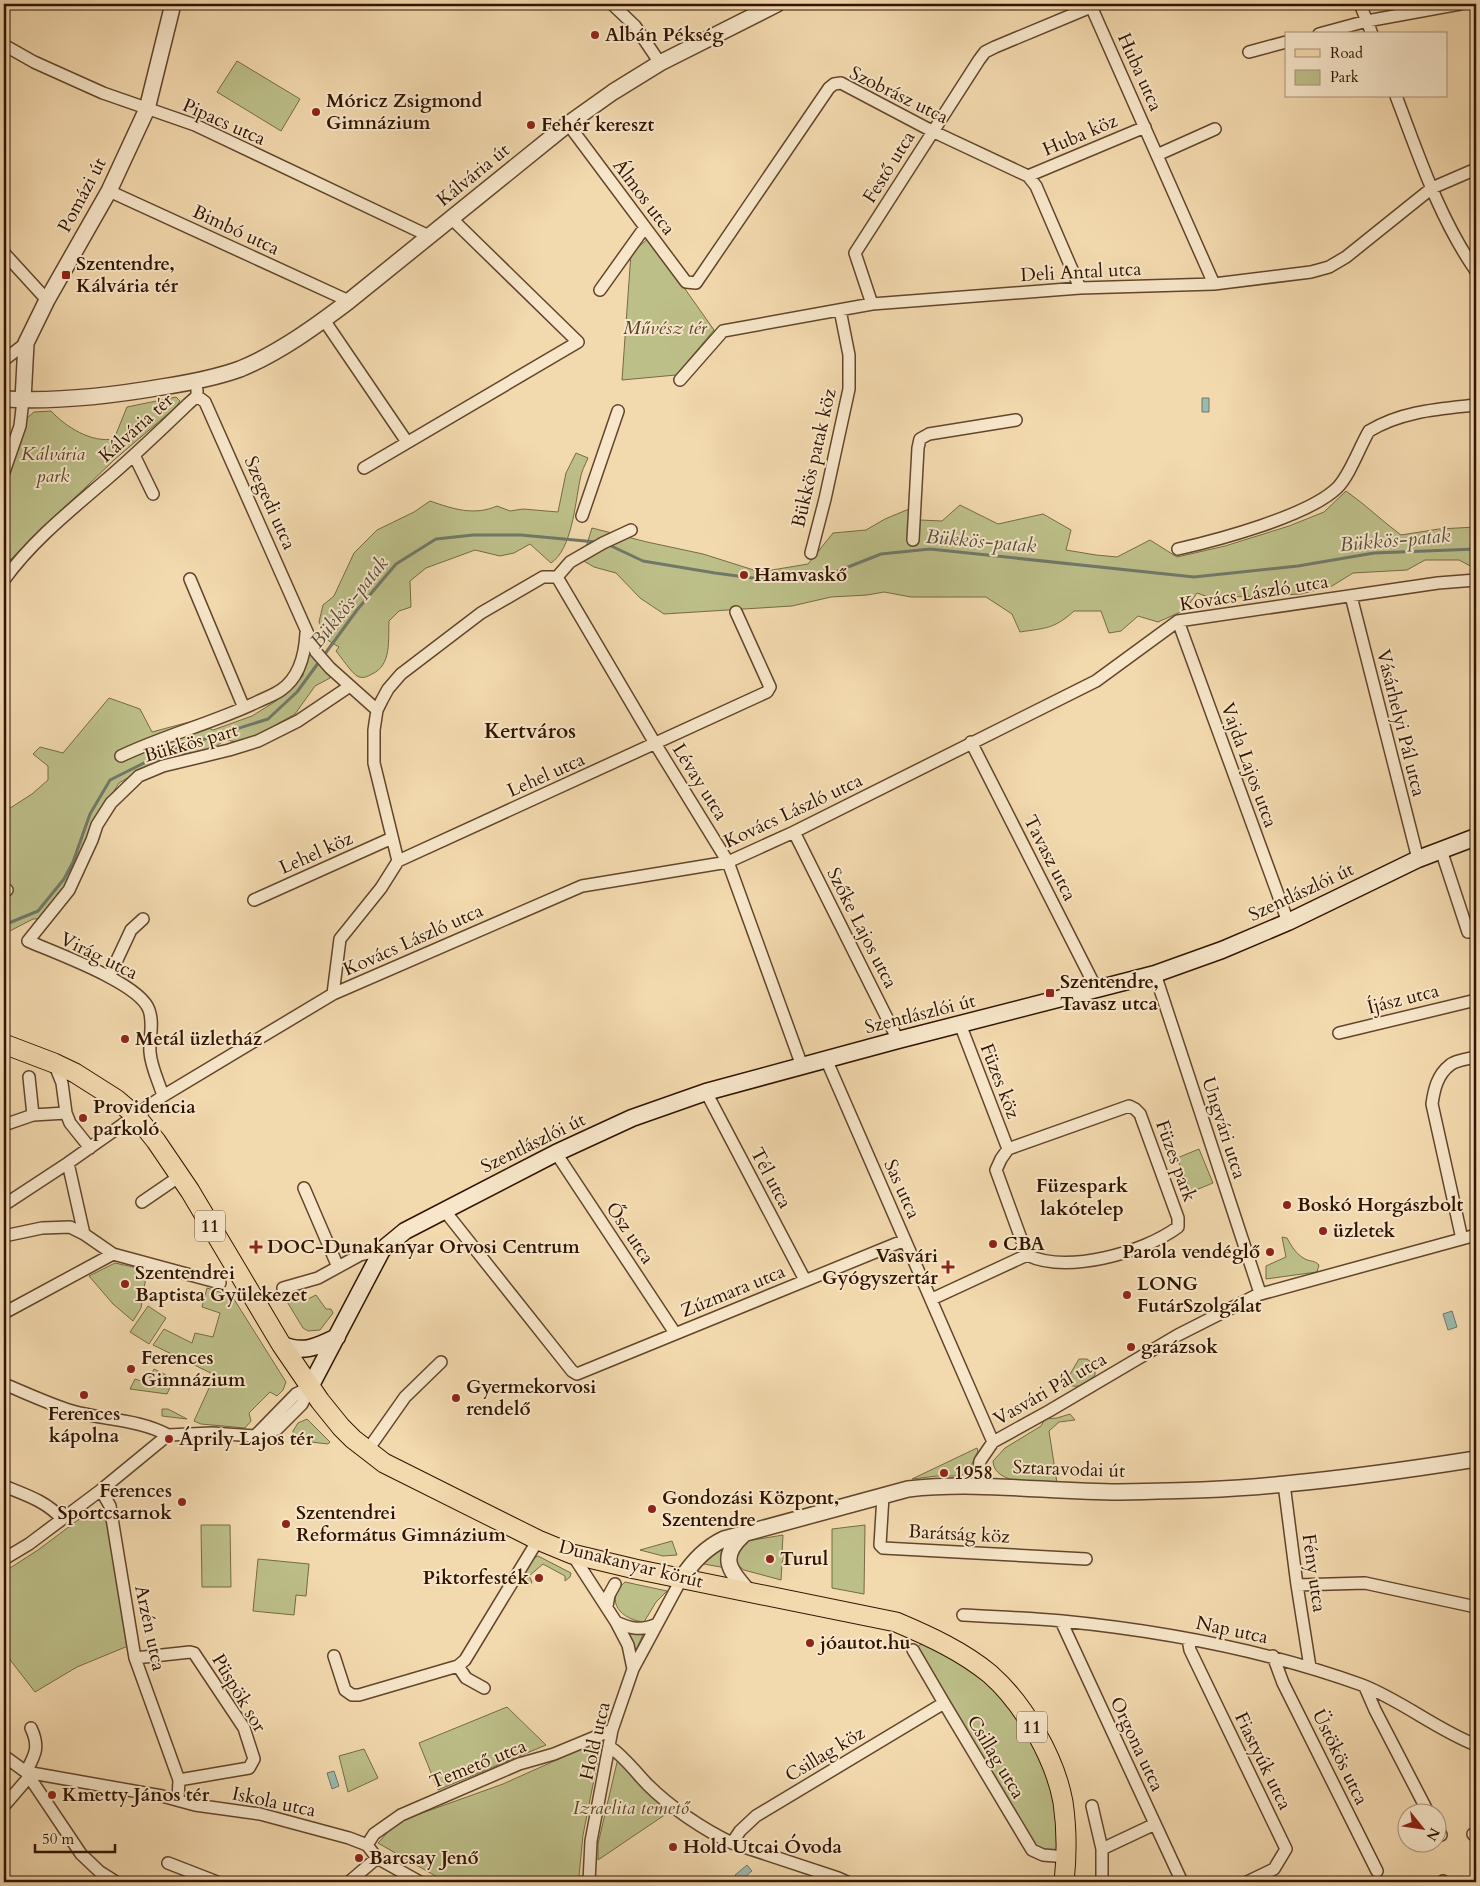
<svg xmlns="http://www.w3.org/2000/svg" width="1480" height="1886" viewBox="0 0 1480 1886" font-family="Cardo,serif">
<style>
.green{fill:#bdbf89;stroke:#776a44}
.water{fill:#9bbaaf;stroke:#717869}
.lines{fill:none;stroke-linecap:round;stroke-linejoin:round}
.stream{stroke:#717869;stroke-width:3}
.minor-casing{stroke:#62452c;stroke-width:14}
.tertiary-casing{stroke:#62452c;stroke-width:18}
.secondary-casing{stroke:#311400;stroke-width:19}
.primary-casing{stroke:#311400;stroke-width:21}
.minor{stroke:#f7e6ca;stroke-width:11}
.tertiary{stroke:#f7e6ca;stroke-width:15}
.secondary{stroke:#f7e6ca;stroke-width:16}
.primary{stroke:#f3d9ae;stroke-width:19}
.poi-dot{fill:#8f2418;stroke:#f7e6ca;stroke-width:2}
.labels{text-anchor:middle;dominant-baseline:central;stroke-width:4;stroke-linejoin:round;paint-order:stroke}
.shield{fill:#f7e6ca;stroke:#6c533d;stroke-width:1}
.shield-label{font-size:18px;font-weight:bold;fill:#311400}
.poi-label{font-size:19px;font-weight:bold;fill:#311400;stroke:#f7e6ca;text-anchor:start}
.street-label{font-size:19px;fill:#311400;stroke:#f7e6ca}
.park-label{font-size:19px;font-style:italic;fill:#5b4729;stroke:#f7e6ca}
.water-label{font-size:20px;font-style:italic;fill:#564e3d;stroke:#f7e6ca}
.neighbourhood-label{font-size:20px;font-weight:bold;fill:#311400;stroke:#f7e6ca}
.quarter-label{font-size:21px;font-weight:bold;fill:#311400;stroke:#f7e6ca}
</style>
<rect width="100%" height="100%" fill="#f3d9ae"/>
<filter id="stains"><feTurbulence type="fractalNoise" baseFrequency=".004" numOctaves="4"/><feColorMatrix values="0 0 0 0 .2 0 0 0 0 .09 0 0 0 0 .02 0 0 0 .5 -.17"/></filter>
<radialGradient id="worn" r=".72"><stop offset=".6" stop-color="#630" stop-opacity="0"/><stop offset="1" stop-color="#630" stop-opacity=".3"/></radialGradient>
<path class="green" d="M237 61 300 99 281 131 217 92Z
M649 238 714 330 676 375 622 380 631 253Z
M176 397 180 401 176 407 114 460 10 560 4 569V489L27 418 34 412 51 411C66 427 91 443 114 439L127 407Z
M576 453 588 458C585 465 581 472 580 480 575 504 572 549 551 563L530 544 514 553 500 556 475 550 426 568 410 581 411 607 399 611 389 621C388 640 392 665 372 674 367 677 362 679 357 676 351 672 341 657 336 651L339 647 329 641 319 622 323 605 334 596 354 553 377 530 414 512 430 501C453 509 474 516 497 506L510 511 523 509 558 512 566 473Z
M1346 491C1366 505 1382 521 1401 535L1439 529 1476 527V569L1459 560H1425L1407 570 1353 573 1332 586 1301 594 1211 598 1197 593 1185 610 1158 622 1138 616 1121 631 1109 633 1101 611H1074C1054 629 1046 628 1020 632L1012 614 986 597H911L884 592 867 595 831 597 792 606 664 614 640 598 616 573 594 567 582 560 592 528 647 542 703 554 760 572 808 564 833 533 866 530 885 519 909 509 920 520 942 521 960 505 998 524 1043 514 1071 530 1066 550 1096 555 1117 557 1150 540 1177 557 1225 546 1289 526 1324 512Z
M308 647 330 672V678L315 686 295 714 254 737 238 742 225 740C207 754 191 754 169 753L153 769 141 770 119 783 100 813 93 828 100 837 83 873 52 918 33 919 4 934V812L32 794 48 780V766L33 754 40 747 63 753 109 698 140 709 152 732 193 721 213 730 252 716 276 701 303 676Z
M1199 1149 1213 1183 1191 1192 1177 1158Z
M1282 1237 1287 1238C1292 1247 1296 1254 1305 1259 1311 1262 1314 1260 1319 1265L1317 1272 1266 1279V1266L1286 1257Z
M115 1263 147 1270 141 1308 133 1321 113 1304 89 1276Z
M207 1288 232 1296 286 1382 283 1390 277 1396 270 1392 249 1413 251 1421 245 1428 201 1424 194 1421 215 1375 153 1345 164 1329 192 1343 195 1333 213 1337 220 1313 202 1307Z
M294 1294C305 1301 304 1301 316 1295L326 1309H331L333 1313 320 1330 308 1331 303 1328 286 1300Z
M148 1306 166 1318 149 1344 130 1332Z
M1079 1359H1087L1095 1365V1375C1086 1383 1079 1390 1067 1384L1066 1381Z
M154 1369 174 1379 167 1394 130 1389 135 1379 147 1383Z
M162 1409H168L187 1419 162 1416Z
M1070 1414 1075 1420 1059 1422 1049 1431 1057 1483C1039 1482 994 1486 993 1461L1005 1448 1041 1426 1045 1419 1057 1418Z
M307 1419 330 1442 328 1444 293 1440V1431L298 1423Z
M977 1448 978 1451 970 1468 961 1476H937L912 1479Z
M104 1509 106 1513 128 1646 77 1667 35 1692 4 1652V1572L38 1550 90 1511 94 1516Z
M201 1525H230L231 1587H202Z
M865 1525 864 1594 832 1588V1529Z
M783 1535 782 1553 784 1556 782 1563 781 1580 744 1570 736 1564 735 1549 747 1541Z
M672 1541 677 1555 663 1556 640 1550Z
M724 1544 722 1552 726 1568 704 1564 703 1562Z
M538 1556 571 1573 570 1577 565 1581V1576L543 1564 529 1576 532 1582 529 1586 519 1580 534 1558Z
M258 1559 309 1564 306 1596 296 1595 294 1615 253 1611Z
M625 1582 667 1591 656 1602 644 1622C622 1620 603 1601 625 1582Z
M626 1632 635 1634 644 1632 636 1650Z
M931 1637 990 1675 1040 1740 1067 1857 1032 1850 913 1650Z
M507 1707 546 1745 438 1790 419 1743Z
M592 1744 600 1749 583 1835 579 1876H582V1882H446L378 1843 397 1822 503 1784Z
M364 1749 378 1778 348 1792 339 1756Z
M618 1758 672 1810 598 1860V1844Z"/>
<path class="water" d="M1202 398H1209V412H1202Z
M1452 1311 1457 1327 1448 1330 1443 1314Z
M334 1771 339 1786 332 1789 327 1773Z
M747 1865 752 1871 740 1881 735 1875Z"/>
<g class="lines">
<path class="stream" d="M607 544 643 561 715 573 775 581 833 573 881 554 930 549 1194 577 1298 566 1374 553 1476 549
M4 925 38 911 64 879 73 862 90 814 110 780 170 750 268 719 297 692 357 610 396 564 436 539 473 535H521L596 542"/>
<defs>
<path id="minor" d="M612 4 635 26 660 63
M1090 4 1214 284
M1360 4 1372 34
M1319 34 1367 21 1460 4
M4 45 34 62 103 93 195 125 429 236
M1249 52 1286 42
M1396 96C1419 156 1439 218 1476 271
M568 124 686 282 696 283 829 88 834 84 841 83 932 131 1028 176 1036 186 1080 288
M1157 155 1215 129
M1028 176 1145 127
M109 191 349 301
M4 253 47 300
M600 290 645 227
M872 304 855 253 979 60 985 52 995 47 1091 7
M324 320 407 442
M4 360 26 343
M680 380 723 331 872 304 1080 288 1214 284 1311 272 1329 267 1346 257 1432 188 1476 169
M197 396 205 402 316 652 330 668 377 710
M134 455 153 494
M364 468 578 342 452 219
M4 472 20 426 23 400
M582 516 618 411
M913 540 918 448 920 439 929 434 1016 420
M1178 549C1218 540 1308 516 1337 488 1350 475 1359 448 1369 431 1402 411 1439 409 1476 405
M811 553 825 499 849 389V355L840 310
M557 577 656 745 728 862 802 1066
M557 577 570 562 603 543 631 530
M190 579 244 708
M4 580C32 541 71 510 107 479 135 455 162 429 188 404L197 396V390
M1351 596 1418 859
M1178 621 1288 922
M971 742 1097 990
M121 756C165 735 213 723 257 702 265 698 274 695 281 690 300 677 305 654 306 633
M794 832 898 1040
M1441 850 1468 932
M398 861 374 763V730L377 710 382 700 388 689 401 674 481 613 543 577H557
M4 891 7 890
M254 900 392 838
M1155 974 1260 1293
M109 977 131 930 143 919
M333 994 340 939 381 888 398 861 767 692 770 687 736 612
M960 1024 1008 1149
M1339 1033 1476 1000
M826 1059 993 1442
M54 1063 62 1083 66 1113 70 1123 90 1148
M29 1077 33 1115
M706 1092 805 1280
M163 1096C159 1082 151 1067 150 1052 149 1038 154 1024 149 1010 140 983 55 953 28 941L69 890 92 840 97 825 111 803 139 776 163 766 229 750 258 741 298 721 350 686
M1129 1106 1135 1109 1140 1114 1178 1218V1227C1143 1253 1067 1274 1027 1255L996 1170 1001 1159 1008 1149Z
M4 1125 33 1115 66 1113
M556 1153 675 1333
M68 1163 84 1234
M304 1188 338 1267
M142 1202 180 1176
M4 1205 68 1163 163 1096 333 994 582 886 728 862 794 832 1096 681 1178 621 1438 583 1476 580
M444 1210 572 1371 577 1374 905 1240
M4 1236 42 1228 70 1227 84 1234 113 1254 220 1283
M1462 1239 1432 1104C1434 1090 1437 1075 1450 1065 1456 1060 1468 1059 1476 1057
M283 1288 318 1278 360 1255 382 1250
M932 1299 1027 1255
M4 1313 113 1254
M4 1384C26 1393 49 1404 72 1411 104 1420 138 1419 168 1435
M255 1436 296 1394 310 1387
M367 1451 405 1397 441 1362
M1284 1484 1297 1585 1310 1667
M4 1486C26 1495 46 1501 62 1519
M977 1486 980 1461 993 1442 1049 1411 1178 1335 1257 1295 1476 1235
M101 1490 110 1506 135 1658 179 1780 178 1800
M883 1496 880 1545 883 1548 1086 1559
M572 1554 616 1622 628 1645 633 1669
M4 1559 29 1544 101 1490 168 1435 212 1433 255 1436 266 1434 277 1429 302 1404 310 1387
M1297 1585 1365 1583 1476 1607
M607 1606 609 1595 615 1584
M963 1615C996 1617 1029 1618 1062 1621 1164 1631 1265 1650 1362 1685 1401 1700 1437 1730 1476 1745
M1061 1621 1182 1882
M616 1622C631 1629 642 1631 657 1624
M1188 1639 1190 1650 1286 1849 1274 1869 1247 1882
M913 1650 944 1703 1032 1850 1043 1855 1067 1857
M334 1656 345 1690 352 1695H359L458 1666 465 1660 538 1540
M1273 1656 1283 1683 1377 1871
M135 1658 190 1652 194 1653 244 1728 254 1759 249 1768 179 1780
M458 1666 466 1678 484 1688
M1365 1687 1375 1710 1429 1814
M610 1747C625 1757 635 1772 648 1785 670 1807 704 1830 732 1843L838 1878 847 1882
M4 1756 26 1772 81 1854 100 1872 116 1882
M26 1772 162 1796 195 1805 260 1814 349 1838 367 1845
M26 1772C35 1755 40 1747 31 1728
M4 1806 29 1777
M1092 1806 1102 1849V1882
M1438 1829 1441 1835
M1473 1834 1476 1837
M732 1843 740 1831 756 1816 944 1703
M367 1845 374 1834 401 1815 519 1764 554 1754 612 1730
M1102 1849 1155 1824
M377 1858 420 1882
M168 1863 217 1882
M1443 1881V1882
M349 1882 377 1858 367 1845
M589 1882 591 1841 612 1730 633 1669 682 1578"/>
<path id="tertiary" d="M4 399C56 402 110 396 162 387 188 383 215 378 240 369 279 353 316 326 349 301L568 124 613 92 660 63 777 4
M23 400 26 343 47 300 109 191 147 109 173 4
M743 1535C719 1557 729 1570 747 1590
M682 1578C693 1561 705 1548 724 1539L908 1489C978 1481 1049 1492 1119 1492 1175 1491 1230 1490 1285 1484 1349 1478 1413 1469 1476 1459"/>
<path id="secondary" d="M281 1344C302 1354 317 1347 337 1337
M310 1387 382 1250 405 1231 556 1153 632 1118 706 1092 898 1040 1155 974 1222 950 1288 922 1418 859 1476 837"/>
<path id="primary" d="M4 1044 54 1063 75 1073 116 1099 136 1116 156 1141 190 1191 281 1344 320 1401 341 1427 353 1439 384 1463 538 1540 572 1554 635 1569 896 1622C929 1636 962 1651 990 1674 1024 1704 1055 1758 1063 1802 1067 1829 1067 1855 1064 1882"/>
</defs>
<use href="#minor" class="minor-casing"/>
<use href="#tertiary" class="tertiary-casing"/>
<use href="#secondary" class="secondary-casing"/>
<use href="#primary" class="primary-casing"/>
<use href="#minor" class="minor"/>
<use href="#tertiary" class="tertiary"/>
<use href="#secondary" class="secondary"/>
<use href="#primary" class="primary"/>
</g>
<g class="poi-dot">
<circle cx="595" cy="35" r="5"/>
<circle cx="316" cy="112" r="5"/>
<circle cx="531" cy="125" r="5"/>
<rect x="61" y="270" width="10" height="10" rx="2.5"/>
<circle cx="744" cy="575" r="5"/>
<rect x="1045" y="988" width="10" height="10" rx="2.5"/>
<circle cx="125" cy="1039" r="5"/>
<circle cx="83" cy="1118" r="5"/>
<circle cx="1287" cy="1205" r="5"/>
<circle cx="1323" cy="1231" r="5"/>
<circle cx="993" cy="1244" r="5"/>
<path d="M253.5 1239.5h5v5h5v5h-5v5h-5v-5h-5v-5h5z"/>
<circle cx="1270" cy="1252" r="5"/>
<path d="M945.5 1259.5h5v5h5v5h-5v5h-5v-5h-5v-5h5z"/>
<circle cx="125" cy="1284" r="5"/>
<circle cx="1127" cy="1295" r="5"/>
<circle cx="1131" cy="1347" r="5"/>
<circle cx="131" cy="1369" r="5"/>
<circle cx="84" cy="1395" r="5"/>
<circle cx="456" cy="1398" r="5"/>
<circle cx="169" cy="1439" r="5"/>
<circle cx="944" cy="1473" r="5"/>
<circle cx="182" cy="1502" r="5"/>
<circle cx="652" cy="1509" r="5"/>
<circle cx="286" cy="1524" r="5"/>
<circle cx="770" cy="1559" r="5"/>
<circle cx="539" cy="1578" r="5"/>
<circle cx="810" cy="1643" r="5"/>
<circle cx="52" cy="1795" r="5"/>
<circle cx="673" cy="1847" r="5"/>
<circle cx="359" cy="1858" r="5"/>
</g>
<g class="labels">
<g class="shield">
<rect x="195" y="1210.5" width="30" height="31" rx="4"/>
<rect x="1017" y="1711.5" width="30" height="31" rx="4"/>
</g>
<g class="shield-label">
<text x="210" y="1226">11</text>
<text x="1032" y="1727">11</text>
</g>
<g class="poi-label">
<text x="605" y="35">Albán Pékség</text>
<text x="326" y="101">Móricz Zsigmond<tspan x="326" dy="22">Gimnázium</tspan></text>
<text x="541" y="125">Fehér kereszt</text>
<text x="76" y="264">Szentendre,<tspan x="76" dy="22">Kálvária tér</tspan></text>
<text x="754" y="575">Hamvaskő</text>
<text x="1060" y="982">Szentendre,<tspan x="1060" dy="22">Tavasz utca</tspan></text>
<text x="135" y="1039">Metál üzletház</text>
<text x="93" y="1107">Providencia<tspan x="93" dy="22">parkoló</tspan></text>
<text x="1297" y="1205">Boskó Horgászbolt</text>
<text x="1333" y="1231">üzletek</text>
<text x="1003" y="1244">CBA</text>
<text x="267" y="1247">DOC-Dunakanyar Orvosi Centrum</text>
<text x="1260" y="1252" text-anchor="end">Parola vendéglő</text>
<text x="938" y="1256" text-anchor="end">Vasvári<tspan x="938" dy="22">Gyógyszertár</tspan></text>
<text x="135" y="1273">Szentendrei<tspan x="135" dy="22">Baptista Gyülekezet</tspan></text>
<text x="1137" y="1284">LONG<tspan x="1137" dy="22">FutárSzolgálat</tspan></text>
<text x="1141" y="1347">garázsok</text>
<text x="141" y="1358">Ferences<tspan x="141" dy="22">Gimnázium</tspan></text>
<text x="466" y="1387">Gyermekorvosi<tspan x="466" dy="22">rendelő</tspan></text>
<text x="84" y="1414" text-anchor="middle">Ferences<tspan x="84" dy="22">kápolna</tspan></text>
<text x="179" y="1439">Áprily Lajos tér</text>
<text x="954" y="1473">1958</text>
<text x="172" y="1491" text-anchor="end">Ferences<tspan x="172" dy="22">Sportcsarnok</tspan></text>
<text x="662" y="1498">Gondozási Központ,<tspan x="662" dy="22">Szentendre</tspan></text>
<text x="296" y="1513">Szentendrei<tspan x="296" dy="22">Református Gimnázium</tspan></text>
<text x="780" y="1559">Turul</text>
<text x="529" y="1578" text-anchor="end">Piktorfesték</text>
<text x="820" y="1643">jóautot.hu</text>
<text x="62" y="1795">Kmetty János tér</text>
<text x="683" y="1847">Hold Utcai Óvoda</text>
<text x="369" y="1858">Barcsay Jenő</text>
</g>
<g class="street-label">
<text transform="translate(1140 72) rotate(66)">Huba utca</text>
<text transform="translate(899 95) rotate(26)">Szobrász utca</text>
<text transform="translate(224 122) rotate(24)">Pipacs utca</text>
<text transform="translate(1080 135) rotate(-23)">Huba köz</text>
<text transform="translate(889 167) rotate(-58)">Festő utca</text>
<text transform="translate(473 175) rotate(-39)">Kálvária út</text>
<text transform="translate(82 195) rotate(-62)">Pomázi út</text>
<text transform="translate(644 197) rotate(53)">Álmos utca</text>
<text transform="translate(236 230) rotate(25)">Bimbó utca</text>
<text transform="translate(1081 272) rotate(-3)">Deli Antal utca</text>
<text transform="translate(136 428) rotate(-42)">Kálvária tér</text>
<text transform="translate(814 458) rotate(-77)">Bükkös patak köz</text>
<text transform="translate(270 503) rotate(66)">Szegedi utca</text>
<text transform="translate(1254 593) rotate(-9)">Kovács László utca</text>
<text transform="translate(1401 723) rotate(76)">Vásárhelyi Pál utca</text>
<text transform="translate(191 743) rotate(-16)">Bükkös part</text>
<text transform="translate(1249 765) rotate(70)">Vajda Lajos utca</text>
<text transform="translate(546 775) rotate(-24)">Lehel utca</text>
<text transform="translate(700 782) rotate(58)">Lévay utca</text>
<text transform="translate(793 811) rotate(-25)">Kovács László utca</text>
<text transform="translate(316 853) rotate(-24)">Lehel köz</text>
<text transform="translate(1050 858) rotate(63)">Tavasz utca</text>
<text transform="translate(1301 892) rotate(-25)">Szentlászlói út</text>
<text transform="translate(862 928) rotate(63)">Szőke Lajos utca</text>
<text transform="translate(413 940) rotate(-24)">Kovács László utca</text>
<text transform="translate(99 956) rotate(26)">Virág utca</text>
<text transform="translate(1403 999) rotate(-14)">Íjász utca</text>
<text transform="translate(920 1014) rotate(-14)">Szentlászlói út</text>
<text transform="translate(1000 1081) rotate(69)">Füzes köz</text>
<text transform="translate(1224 1128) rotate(72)">Ungvári utca</text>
<text transform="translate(533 1143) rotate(-26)">Szentlászlói út</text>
<text transform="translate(1176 1161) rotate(70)">Füzes park</text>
<text transform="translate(771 1178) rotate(62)">Tél utca</text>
<text transform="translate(902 1189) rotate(66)">Sas utca</text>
<text transform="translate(630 1233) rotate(56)">Ősz utca</text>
<text transform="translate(733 1291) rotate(-22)">Zúzmara utca</text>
<text transform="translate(1050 1389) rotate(-30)">Vasvári Pál utca</text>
<text transform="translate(1069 1469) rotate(2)">Sztaravodai út</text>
<text transform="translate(959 1534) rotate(3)">Barátság köz</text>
<text transform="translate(631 1564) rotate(14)">Dunakanyar körút</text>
<text transform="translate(1314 1573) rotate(82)">Fény utca</text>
<text transform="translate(150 1628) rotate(78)">Arzén utca</text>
<text transform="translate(1232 1630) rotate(12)">Nap utca</text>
<text transform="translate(239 1693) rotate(59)">Püspök sor</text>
<text transform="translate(595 1741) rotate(-77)">Hold utca</text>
<text transform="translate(1137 1744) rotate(65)">Orgona utca</text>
<text transform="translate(825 1754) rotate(-31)">Csillag köz</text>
<text transform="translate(996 1757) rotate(59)">Csillag utca</text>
<text transform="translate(1340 1757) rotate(64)">Üstökös utca</text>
<text transform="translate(1263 1761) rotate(64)">Fiastyúk utca</text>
<text transform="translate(478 1764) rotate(-22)">Temető utca</text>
<text transform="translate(274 1802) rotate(12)">Iskola utca</text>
</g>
<g class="park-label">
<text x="665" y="328">Művész tér</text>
<text x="53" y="454">Kálvária<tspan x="53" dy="22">park</tspan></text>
<text x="631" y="1808">Izraelita temető</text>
</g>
<g class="water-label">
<text transform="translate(1395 540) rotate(-5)">Bükkös-patak</text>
<text transform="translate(981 541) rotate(5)">Bükkös-patak</text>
<text transform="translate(349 602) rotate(-51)">Bükkös-patak</text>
</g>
<g class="neighbourhood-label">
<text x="1082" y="1185">Füzespark<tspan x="1082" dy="23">lakótelep</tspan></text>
</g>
<g class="quarter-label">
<text x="530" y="731">Kertváros</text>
</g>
</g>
<rect width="1480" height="1886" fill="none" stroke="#f3d9ae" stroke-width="20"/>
<rect x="5" y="5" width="1470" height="1876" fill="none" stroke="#311400" stroke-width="2.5"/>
<rect x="10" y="10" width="1460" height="1866" fill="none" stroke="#311400"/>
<rect x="1285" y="32" width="162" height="65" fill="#f7e6ca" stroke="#a89279"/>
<rect x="1295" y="49" width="25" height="8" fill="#f3d9ae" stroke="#a89279"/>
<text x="1330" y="58" font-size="15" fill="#311400">Road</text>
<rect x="1295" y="70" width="25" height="15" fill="#bdbf89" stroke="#a89279"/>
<text x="1330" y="82" font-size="15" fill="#311400">Park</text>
<g transform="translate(1422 1828) rotate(120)"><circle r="24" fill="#f7e6ca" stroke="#a89279"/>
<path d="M0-4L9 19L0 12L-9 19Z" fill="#8f2418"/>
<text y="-8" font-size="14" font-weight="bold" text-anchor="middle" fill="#311400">N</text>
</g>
<path d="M35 1844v8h80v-8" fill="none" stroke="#311400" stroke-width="2.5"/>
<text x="42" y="1844" font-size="15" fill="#311400" stroke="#f7e6ca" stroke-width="4" paint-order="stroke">50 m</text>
<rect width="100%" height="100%" filter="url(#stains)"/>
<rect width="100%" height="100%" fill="url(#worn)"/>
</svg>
